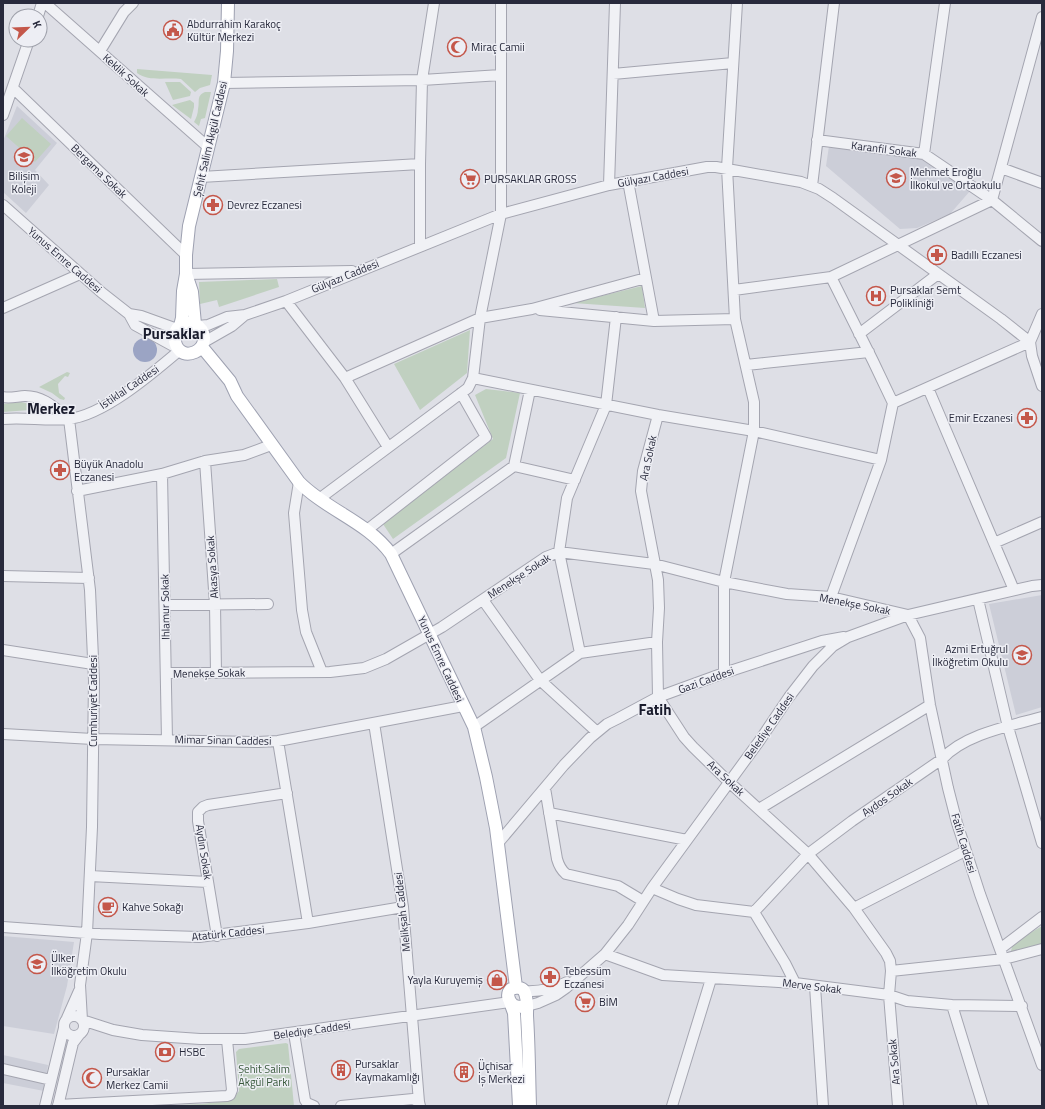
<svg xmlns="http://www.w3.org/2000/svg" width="1045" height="1109" viewBox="0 0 1045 1109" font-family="'Titillium Web',sans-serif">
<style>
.built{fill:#ccced8}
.green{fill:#c0d0c0}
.water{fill:#9ba4c4}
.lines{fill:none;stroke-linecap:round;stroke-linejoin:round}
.minor-casing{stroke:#a4a5b0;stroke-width:12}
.major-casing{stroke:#9ea1b1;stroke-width:14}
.minor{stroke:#f0f1f5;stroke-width:10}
.major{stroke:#fff;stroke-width:12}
.labels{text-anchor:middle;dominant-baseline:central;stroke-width:3;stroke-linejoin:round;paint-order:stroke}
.poi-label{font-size:11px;fill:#282a3c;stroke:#edeef4;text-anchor:start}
.street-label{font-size:11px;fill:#282a3c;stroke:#edeef4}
.park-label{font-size:11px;fill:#365739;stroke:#edeef4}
.district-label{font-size:15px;font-weight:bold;fill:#1a1c2d;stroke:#edeef4}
</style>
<rect width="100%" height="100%" fill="#dedfe6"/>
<path class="built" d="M17 106 57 143 35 170 49 185 26 213 3 192V141Z
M829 146 924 159 970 191 950 214 917 228 900 229 826 166Z
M1042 595V707L1016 715 989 604Z
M3 936 74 942 67 986 54 1034 3 1026Z
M3 1055 48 1065 44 1091 3 1083Z"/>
<path class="green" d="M137 69 212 75 210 85 200 88 195 92 181 79C165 77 150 82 137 73Z
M165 82H180L191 92 190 96 173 100Z
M205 92H211L205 118 201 119 199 126 194 122C196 118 198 114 198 109 200 101 196 96 205 92Z
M190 100 194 103V107L191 119 172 105Z
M22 118 51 144 35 162 6 136Z
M277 279 279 287 219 307 217 300 200 304 199 282Z
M642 286 645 308 573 303Z
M470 330 467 373 420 410 394 364Z
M67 372 70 373 68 377 65 376 58 384 59 393 65 398 64 400 60 399 52 393 39 387Z
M486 389 520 393 506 458 393 539 383 524 493 439 475 395Z
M21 402 40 406 43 409 3 412V404Z
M1042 926V944L1013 952 1011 951 1013 943Z
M286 1043 288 1044 294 1106H153L202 1104 232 1100 239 1091 236 1052 239 1049Z"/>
<path class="water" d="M133 350a12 12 0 1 1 24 0a12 12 0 1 1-24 0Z"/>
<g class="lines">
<defs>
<path id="minor" d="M45 3 208 147
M38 16 42 3
M100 51 124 12 133 3
M613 74 733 63
M224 83 422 80 501 75
M13 88 186 255
M3 115 29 40
M817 140 924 154 992 200 1042 241
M924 154 945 3
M1001 168 1042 183
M201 177 420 164
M628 181 654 321
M609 185 615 3
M812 186 834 3
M3 205 101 292 129 314 135 325 177 348
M420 246V164L422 80 434 3
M186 274 352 271
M831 277 873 361 893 403
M734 290 831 277 992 200 1042 17
M286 301 345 378 388 447
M3 308 80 274
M540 310 654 321 735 319
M129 314 141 316 177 329
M1042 314 1030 342 1032 356 1042 386
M198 326 208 325 227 317 245 315 286 301 501 214 609 185 707 167H716L801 182 819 189 833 198 1001 319 1030 342 893 403 881 460 831 597
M859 334 938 274
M204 342 232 326 245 315
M746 365 869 352
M345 378 480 318 532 309 646 278
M473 378 658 415 754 431 881 460
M928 388 1014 590
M3 397C10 399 18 396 25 396 44 396 55 408 69 419L90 590 94 681 92 827 87 933 80 985 82 1020 113 1030 142 1035 200 1039H245L510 1002
M658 415 643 471 641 491 658 580 659 608 657 642 658 697 684 737 693 747 729 782 808 854 854 908 886 953 890 961 891 971 889 995 898 1106
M3 419C24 417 46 421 68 419 103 416 153 373 180 350
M205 461 215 604 216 673
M514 466 575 480
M162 474 167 740
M299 482 294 513 302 610 306 632 322 672
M77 491 162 474 205 461 244 455 271 445
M319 499 468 388 473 378 480 318 501 214V3
M367 530 486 437 461 393
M994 543 1042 522
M391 554 514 466 530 390
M3 576 89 578
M978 599 1008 727 1042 843
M483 600 540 680 597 732
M165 605 268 604
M3 650 93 664
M580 653 559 552 567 498 606 405 616 317
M166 673 330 672 364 668 386 659 442 627 546 557 559 552 654 564 724 582 787 594 831 597 908 615 920 638 930 705 948 788 957 823 980 894 1042 1065
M724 673V582L754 431V402L735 319 727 168 737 3
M374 723 403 907 419 1102
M474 727 580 653 657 642
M3 734 93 739 258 742 278 741 463 706
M278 741 308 923
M545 788 557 859C559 866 561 870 566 874L618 886 643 901
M759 809 930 705
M549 813 687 840
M499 842 564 765 590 738 607 724 617 719 658 697 724 673 822 641 844 637
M90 876 208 882
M652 888 678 899 696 905 754 912 785 963 795 983
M854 908 965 851
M754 912 808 854 852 821 942 759C965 734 1010 726 1042 717
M3 927 100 934 199 937 308 923 403 907
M217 936 198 821V812L203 807 208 805 287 793
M1000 949 1042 917
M605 954 663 975 795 983 889 995 907 1001 952 1005 1022 1006
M891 971 1004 959 1042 949
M815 986 823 1106
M524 991C539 992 553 989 567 982
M952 1005 983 1106
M527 1006 538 1003 556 995 566 988 605 954 628 925 652 888 760 740 789 697 813 666 833 646 848 637 908 615 1032 586 1042 585
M64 1026a10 10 0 1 1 20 0a10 10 0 1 1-20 0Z
M67 1018 79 991
M294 1033 305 1100 307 1103 314 1106
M3 1069 51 1080
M58 1105 227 1096 230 1095 232 1090 227 1040
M45 1106 64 1028
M58 1106 71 1051 73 1043 79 1035
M341 1106 413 1099 419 1102 420 1106
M672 1106 711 979"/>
<path id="major" d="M186 274 192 292 195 324C206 330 208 346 195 352 170 363 166 315 195 324
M180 326 182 318 183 291 186 274V255L189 226 224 83 227 51 228 3
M202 347 230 381 237 396 299 482C326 510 368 522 391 554L474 727 486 777 496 828 516 987
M510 1002 514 1013 519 1106
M527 1006 518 1007 513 1005C508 1000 506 994 511 989 515 987 522 987 524 991 528 998 527 1009 527 1016 529 1046 529 1076 530 1106"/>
</defs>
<use href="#minor" class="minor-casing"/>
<use href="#major" class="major-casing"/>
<use href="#minor" class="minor"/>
<use href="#major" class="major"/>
</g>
<defs>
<symbol id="civic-ring" viewBox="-11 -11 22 22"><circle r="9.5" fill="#edeef4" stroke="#c4574a" stroke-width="1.5"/><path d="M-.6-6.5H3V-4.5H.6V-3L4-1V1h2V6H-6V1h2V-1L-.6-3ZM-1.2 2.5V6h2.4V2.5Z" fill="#c4574a"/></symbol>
<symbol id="mosque-ring" viewBox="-11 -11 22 22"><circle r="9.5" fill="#edeef4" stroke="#c4574a" stroke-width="1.5"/><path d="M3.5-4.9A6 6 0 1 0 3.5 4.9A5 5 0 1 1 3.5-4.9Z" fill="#c4574a"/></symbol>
<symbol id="school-ring" viewBox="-11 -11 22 22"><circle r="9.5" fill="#edeef4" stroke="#c4574a" stroke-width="1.5"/><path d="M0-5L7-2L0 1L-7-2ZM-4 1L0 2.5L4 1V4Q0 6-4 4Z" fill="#c4574a"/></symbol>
<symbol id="supermarket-ring" viewBox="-11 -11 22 22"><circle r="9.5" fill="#edeef4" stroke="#c4574a" stroke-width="1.5"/><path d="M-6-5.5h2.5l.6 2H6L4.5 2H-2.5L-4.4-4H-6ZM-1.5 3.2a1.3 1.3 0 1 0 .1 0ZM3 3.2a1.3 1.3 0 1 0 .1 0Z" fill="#c4574a"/></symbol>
<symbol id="pharmacy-ring" viewBox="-11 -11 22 22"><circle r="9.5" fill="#edeef4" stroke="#c4574a" stroke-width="1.5"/><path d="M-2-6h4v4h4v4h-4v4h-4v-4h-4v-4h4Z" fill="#c4574a"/></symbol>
<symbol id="hospital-ring" viewBox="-11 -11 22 22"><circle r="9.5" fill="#edeef4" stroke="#c4574a" stroke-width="1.5"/><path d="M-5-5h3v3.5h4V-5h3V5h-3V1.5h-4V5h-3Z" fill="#c4574a"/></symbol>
<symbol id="cafe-ring" viewBox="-11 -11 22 22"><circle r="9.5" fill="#edeef4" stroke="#c4574a" stroke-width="1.5"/><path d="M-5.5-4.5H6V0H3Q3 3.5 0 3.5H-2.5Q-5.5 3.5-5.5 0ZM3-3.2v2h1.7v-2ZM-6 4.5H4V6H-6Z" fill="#c4574a"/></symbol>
<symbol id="shop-ring" viewBox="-11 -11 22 22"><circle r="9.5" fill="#edeef4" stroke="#c4574a" stroke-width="1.5"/><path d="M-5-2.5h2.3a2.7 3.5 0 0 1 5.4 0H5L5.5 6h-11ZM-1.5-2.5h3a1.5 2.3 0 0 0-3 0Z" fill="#c4574a"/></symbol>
<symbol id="bank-ring" viewBox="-11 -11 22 22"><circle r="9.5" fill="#edeef4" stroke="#c4574a" stroke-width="1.5"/><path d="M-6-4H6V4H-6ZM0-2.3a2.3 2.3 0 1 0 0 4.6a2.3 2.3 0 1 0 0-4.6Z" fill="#c4574a"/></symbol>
<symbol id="building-ring" viewBox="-11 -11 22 22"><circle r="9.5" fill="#edeef4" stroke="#c4574a" stroke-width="1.5"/><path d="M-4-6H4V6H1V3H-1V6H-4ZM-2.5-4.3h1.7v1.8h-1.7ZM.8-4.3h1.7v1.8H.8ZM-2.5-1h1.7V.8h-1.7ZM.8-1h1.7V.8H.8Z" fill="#c4574a"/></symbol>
</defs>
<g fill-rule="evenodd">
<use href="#civic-ring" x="162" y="19" width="22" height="22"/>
<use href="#mosque-ring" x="446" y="36" width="22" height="22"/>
<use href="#school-ring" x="13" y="146" width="22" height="22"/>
<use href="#school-ring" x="885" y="167" width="22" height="22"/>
<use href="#supermarket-ring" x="459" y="168" width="22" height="22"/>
<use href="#pharmacy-ring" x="202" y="194" width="22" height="22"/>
<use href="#pharmacy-ring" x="926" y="244" width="22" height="22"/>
<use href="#hospital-ring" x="865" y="285" width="22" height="22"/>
<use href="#pharmacy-ring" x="1016" y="407" width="22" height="22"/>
<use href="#pharmacy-ring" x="49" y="459" width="22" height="22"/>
<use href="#school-ring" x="1011" y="644" width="22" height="22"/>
<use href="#cafe-ring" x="97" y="896" width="22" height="22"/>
<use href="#school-ring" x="26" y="953" width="22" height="22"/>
<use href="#pharmacy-ring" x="539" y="966" width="22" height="22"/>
<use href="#shop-ring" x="486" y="969" width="22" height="22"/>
<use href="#supermarket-ring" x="574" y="991" width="22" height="22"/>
<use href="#bank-ring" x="154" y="1041" width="22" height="22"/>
<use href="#building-ring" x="330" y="1059" width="22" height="22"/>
<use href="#building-ring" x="453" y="1061" width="22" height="22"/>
<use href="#mosque-ring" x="81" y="1067" width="22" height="22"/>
</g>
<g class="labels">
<g class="poi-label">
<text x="187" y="24">Abdurrahim Karakoç<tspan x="187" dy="13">Kültür Merkezi</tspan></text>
<text x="471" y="47">Miraç Camii</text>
<text x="910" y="172">Mehmet Eroğlu<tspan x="910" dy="13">İlkokul ve Ortaokulu</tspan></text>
<text x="24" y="176" text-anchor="middle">Bilişim<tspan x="24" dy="13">Koleji</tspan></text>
<text x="484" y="179">PURSAKLAR GROSS</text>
<text x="227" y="205">Devrez Eczanesi</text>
<text x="951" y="255">Badıllı Eczanesi</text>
<text x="890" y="290">Pursaklar Semt<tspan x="890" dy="13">Polikliniği</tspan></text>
<text x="1013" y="418" text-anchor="end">Emir Eczanesi</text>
<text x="74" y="464">Büyük Anadolu<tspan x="74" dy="13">Eczanesi</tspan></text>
<text x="1008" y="649" text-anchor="end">Azmi Ertuğrul<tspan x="1008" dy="13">İlköğretim Okulu</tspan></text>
<text x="122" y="907">Kahve Sokağı</text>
<text x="51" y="958">Ülker<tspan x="51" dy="13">İlköğretim Okulu</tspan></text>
<text x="564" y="971">Tebessüm<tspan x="564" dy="13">Eczanesi</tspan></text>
<text x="483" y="980" text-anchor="end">Yayla Kuruyemiş</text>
<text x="599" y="1002">BİM</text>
<text x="179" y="1052">HSBC</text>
<text x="355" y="1064">Pursaklar<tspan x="355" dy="13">Kaymakamlığı</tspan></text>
<text x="478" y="1066">Üçhisar<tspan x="478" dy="13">İş Merkezi</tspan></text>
<text x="106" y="1072">Pursaklar<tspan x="106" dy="13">Merkez Camii</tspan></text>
</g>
<g class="street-label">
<text transform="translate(126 75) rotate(42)">Keklik Sokak</text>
<text transform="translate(210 139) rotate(-77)">Şehit Salim Akgül Caddesi</text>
<text transform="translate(884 149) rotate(7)">Karanfil Sokak</text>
<text transform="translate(99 171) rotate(44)">Bergama Sokak</text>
<text transform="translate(653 177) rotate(-10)">Gülyazı Caddesi</text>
<text transform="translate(65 260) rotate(41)">Yunus Emre Caddesi</text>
<text transform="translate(345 276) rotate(-22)">Gülyazı Caddesi</text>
<text transform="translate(129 387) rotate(-34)">İstiklal Caddesi</text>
<text transform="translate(648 458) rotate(-78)">Ara Sokak</text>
<text transform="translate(212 567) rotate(-94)">Akasya Sokak</text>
<text transform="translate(519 576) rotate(-33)">Menekşe Sokak</text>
<text transform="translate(855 604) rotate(11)">Menekşe Sokak</text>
<text transform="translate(165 607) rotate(-91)">Ihlamur Sokak</text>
<text transform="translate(441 659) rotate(65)">Yunus Emre Caddesi</text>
<text transform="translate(209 673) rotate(-1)">Menekşe Sokak</text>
<text transform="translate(706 680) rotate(-20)">Gazi Caddesi</text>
<text transform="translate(93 701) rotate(-90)">Cumhuriyet Caddesi</text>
<text transform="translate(769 726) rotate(-55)">Belediye Caddesi</text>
<text transform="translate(223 740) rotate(1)">Mimar Sinan Caddesi</text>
<text transform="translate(726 778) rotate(43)">Ara Sokak</text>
<text transform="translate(887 797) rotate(-35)">Aydos Sokak</text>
<text transform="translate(964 843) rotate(73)">Fatih Caddesi</text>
<text transform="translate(204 852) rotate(81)">Aydın Sokak</text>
<text transform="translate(402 912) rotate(-96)">Melikşah Caddesi</text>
<text transform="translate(228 933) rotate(-6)">Atatürk Caddesi</text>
<text transform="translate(812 986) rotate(7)">Merve Sokak</text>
<text transform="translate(312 1030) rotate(-8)">Belediye Caddesi</text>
<text transform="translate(894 1062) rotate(-95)">Ara Sokak</text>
</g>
<g class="park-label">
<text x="264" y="1069">Şehit Salim<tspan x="264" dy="13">Akgül Parkı</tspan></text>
</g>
<g class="district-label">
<text x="174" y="333">Pursaklar</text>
<text x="51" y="408">Merkez</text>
<text x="655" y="709">Fatih</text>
</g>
</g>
<rect width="1045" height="1109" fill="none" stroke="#282a3c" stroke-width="8"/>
<g transform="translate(28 28) rotate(67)"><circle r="19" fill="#edeef4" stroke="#9ea0aa"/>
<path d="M0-3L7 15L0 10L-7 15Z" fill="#c4574a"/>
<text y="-6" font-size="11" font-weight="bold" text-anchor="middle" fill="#282a3c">K</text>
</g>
</svg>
